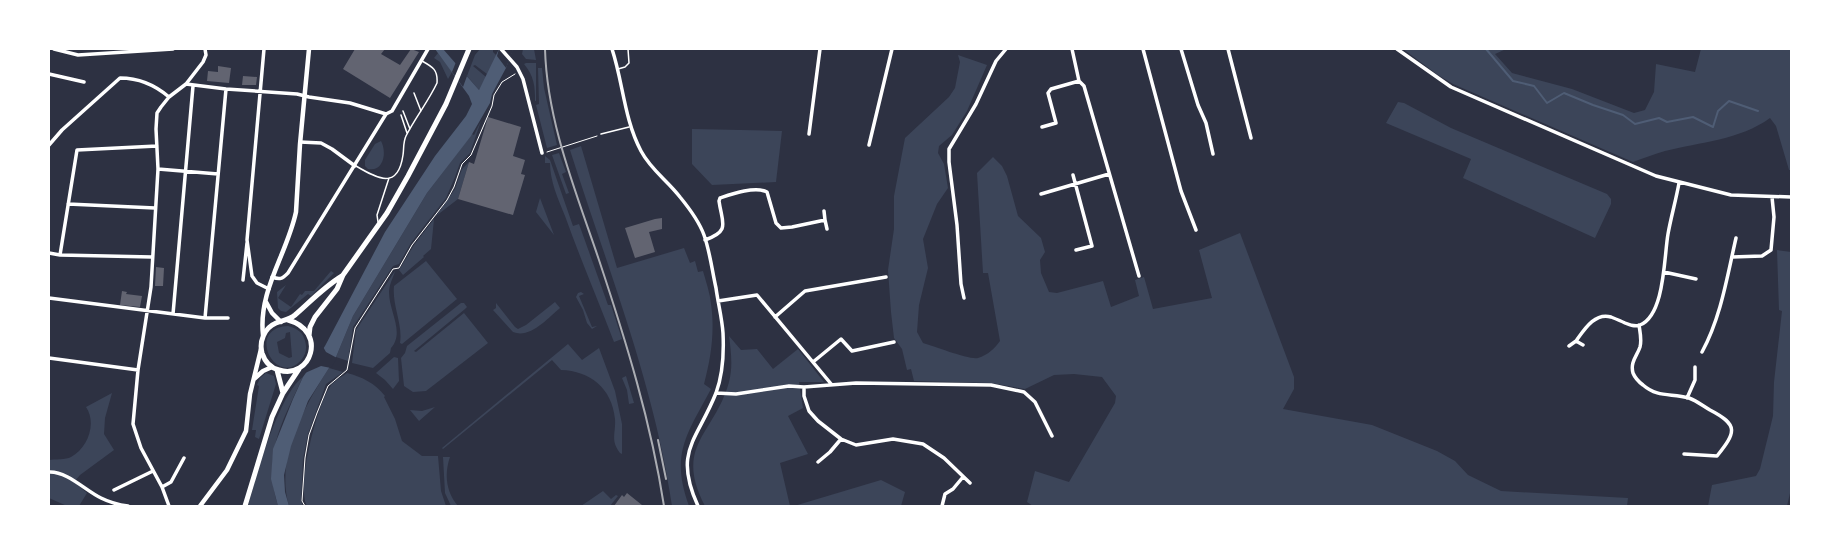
<svg xmlns="http://www.w3.org/2000/svg" width="1840" height="555" viewBox="0 0 1840 555" font-family="'Roboto Serif',serif">
<style>
.green{fill:#3c4559;fill-rule:evenodd}
.water{fill:#4f5d75}
.pier{fill:#2d3142}
.lines{fill:none;stroke-linecap:round;stroke-linejoin:round}
.stream{stroke:#4f5d75;stroke-width:2}
.building{fill:#626471}
.path{stroke:#fff;stroke-width:1}
.service{stroke:#fff;stroke-width:1.5}
.minor{stroke:#fff;stroke-width:3.5}
.secondary{stroke:#fff;stroke-width:4.5}
.primary{stroke:#fff;stroke-width:5}
.rail{stroke:#abadb3;stroke-width:2}
</style>
<rect width="100%" height="100%" fill="#2d3142"/>
<path class="green" d="M480 49H493V52L497 56 487 74 475 65 473 66 486 77 479 90 467 76 475 55Z
M523 49H534L536 60 526 59 522 54Z
M1403 49H1506L1495 54 1512 73 1572 89 1634 113 1645 110 1654 92 1656 64 1695 72 1701 49H1791V170H1789L1776 126 1770 118C1740 140 1700 142 1665 151 1654 154 1644 158 1633 162L1453 84 1438 75Z
M438 53 452 72 448 79 440 62 434 58Z
M958 55 987 65 967 111 952 135 939 146 938 153 944 164 948 188 937 204 923 239 928 268 919 305 917 332 923 343C934 346 969 360 978 358 988 355 995 348 1000 341L988 273H983L977 173 993 157 1002 166 1007 176 1018 216 1041 238 1045 252 1040 260 1041 273 1049 292 1057 293 1103 281 1111 307 1139 296 1135 280 1144 277 1153 309 1212 298 1199 250 1240 233 1294 377V389L1283 409 1372 425 1437 451 1455 461 1468 475 1501 491 1628 498 1627 506H1033L1027 502 1035 471 1069 482 1115 403 1116 396 1102 377 1074 374 1054 375 1025 389 991 383 914 381 911 369 907 370 902 349 894 338 891 312 888 270 894 229V196L905 138 949 97 955 88 960 62Z
M526 63H536V101H535C535 86 534 76 524 64Z
M538 68H542L544 88 557 145 547 148 536 105 539 104Z
M1398 102 1404 103 1451 128 1607 194 1611 199V204L1595 238 1463 178 1471 159 1386 123Z
M481 121 470 153 460 163 455 177 446 198 411 243 399 264 393 266 353 327 348 361 336 357 353 316 427 193 472 134 474 135Z
M692 129 782 131 776 182 712 185 692 164Z
M381 141C387 152 384 172 368 169L365 166V160L375 144Z
M581 146 617 268 684 248 690 263 695 261 698 272 703 271C706 282 710 293 711 304 715 331 711 358 704 384L711 389C687 434 670 454 689 506H672C654 383 607 267 570 150Z
M559 153 566 172 562 174 569 193 566 194 552 155Z
M545 156 550 160 573 226 579 224 608 305H611L622 339 614 342C598 300 580 258 565 216 558 199 550 181 550 163H545Z
M469 162 458 199 436 216 455 189 462 169Z
M540 198 554 235 536 212Z
M434 219 431 249 423 256 424 257 403 275 399 270 414 245Z
M1777 250 1791 252V489L1787 506H1708L1712 485 1756 476 1760 469 1773 416 1774 382 1782 311 1779 310Z
M426 261 457 299 402 344 400 343C403 324 392 306 394 286Z
M331 271 334 273 311 296 308 294 286 312 281 311 278 308 277 292 286 285 278 298 291 307 300 294 302 295 305 291H314Z
M395 271C393 278 389 285 389 292 389 312 405 332 391 348L390 353 373 368 352 363 356 330Z
M581 292 584 294 579 296 592 327 597 326 592 329 587 323 583 310 576 297 578 293Z
M555 302 560 308C548 318 530 339 513 332L493 310 496 308V303L515 327 518 329 526 325Z
M461 303H464L467 307 465 309 414 351 416 352 464 313 488 343 426 391 413 392 404 386 401 358 405 353 407 346Z
M288 326C295 328 302 331 304 338 307 345 307 353 302 359 277 390 244 328 288 326ZM290 332 292 357 289 358 279 353 277 342 285 338 286 333Z
M729 336 741 350 757 349 773 369 798 349 824 382H799L803 408 788 416 808 454 780 463 790 506H705C673 445 715 434 729 382 733 367 731 351 729 336Z
M568 344 582 360 599 348 615 391 622 424V454L620 453C610 440 616 434 615 419 612 388 590 371 561 370L552 360 443 449 442 448Z
M394 357 398 358 399 381 393 389 385 380 376 373Z
M329 368 343 372 326 384 308 434 303 459 301 501 303 506H289C275 458 304 407 329 368Z
M266 373 274 376 276 384 259 439 255 437 256 430H252L259 386 257 385 260 378Z
M347 373C362 377 375 383 385 396L384 397 395 419 402 441 422 456H438L441 491 446 506H307C296 486 317 405 330 387 333 381 342 377 347 373Z
M626 376 634 403 629 404 627 390 622 378Z
M303 377C282 422 262 455 278 506H248C256 476 279 394 303 377Z
M112 393 105 418 104 434 114 450 80 475 74 482 87 493 79 506H67L49 498V460C55 459 66 460 71 457 88 448 97 423 86 407Z
M435 407 419 421 410 410 422 411Z
M443 457H450C444 474 446 492 458 506H451L445 493Z
M881 480 905 492 901 506H794Z
M603 491 611 499 616 495 618 496 610 506H581Z"/>
<path class="water" d="M435 49H443L479 90 499 49H513L506 68 492 94 490 103 471 136 427 193 353 316 336 357 308 401 291 446 284 475 285 492 289 506H278L271 479 273 449 293 399 303 377 325 346 385 232 435 156 466 116 472 104 469 96Z"/>
<path class="pier" d="M499 49 513 50 506 68 497 56Z
M456 62 467 76 463 87 452 72Z
M322 345 326 352 337 358 331 368 321 366 305 373Z"/>
<g class="lines">
<path class="stream" d="M1486 49 1513 81 1534 86 1547 103 1564 93 1593 105 1623 115 1635 124 1659 118 1667 122 1693 117 1713 127 1718 111 1729 101 1758 111"/>
</g>
<path class="building" d="M355 49H385L381 54 400 65 411 49 419 52 390 98 343 69Z
M218 66 231 68 229 83 207 81 208 71 218 72Z
M243 76 257 77 256 85H242Z
M488 117 521 127 513 156 525 160 521 174 525 175 513 215 458 199 469 162 474 164Z
M662 218V229L649 232 655 252 635 258 625 228 655 219Z
M156 267 164 268 163 286H155Z
M122 291 127 292 126 294 142 296 140 307 120 305Z
M627 493 642 505 641 506H614L622 495 624 497Z"/>
<g class="lines">
<path class="path" d="M547 152 597 136
M305 506 302 501 305 458 309 435 317 413 328 386 347 370 355 328 393 269 399 268 412 245 447 200 454 187 462 164 471 155 492 106 494 95 502 82 515 74"/>
<path class="service" d="M618 69 625 67 629 63 628 49
M414 93 421 111
M403 111 410 129
M401 115 407 133
M601 134 629 127
M356 166C378 179 398 190 403 155 404 149 403 142 406 136 415 118 428 102 437 83 438 70 433 67 422 61
M378 222 377 215 389 178"/>
<path class="minor" d="M54 49 78 55 173 49
M264 49 247 240 252 276 257 283 269 289
M501 49 517 67 523 79 542 153
M612 49C623 82 624 119 641 151 651 170 667 180 680 197 689 208 699 221 704 235 710 252 712 270 716 288 718 303 722 318 723 333 724 353 723 374 716 393 697 441 673 451 698 506
M1072 49 1079 81
M1143 49 1181 191 1196 230
M1181 49 1198 105 1206 123 1213 154
M1228 49 1251 138
M1397 49 1451 87 1656 176 1731 195 1791 197
M49 74 84 82
M1079 81 1084 86 1139 276
M186 84 226 89 297 94 309 97 350 103 386 114
M1042 127 1056 123 1048 93 1051 89 1079 81
M809 134 820 49
M300 142 321 143 332 149 355 166
M49 145 62 130 120 78C139 78 155 85 169 97
M869 145 892 49
M158 169 218 174
M1073 175 1092 246 1076 250
M1041 194 1109 174
M68 204 155 208
M824 211 825 220
M705 240C731 231 722 223 719 201L720 198C732 194 755 186 767 192L776 223 781 228 792 227 825 220 827 229
M49 253 60 255 152 257
M60 255 77 150 157 146
M1732 257 1762 256 1771 250 1774 217 1772 197
M1664 272 1696 279
M272 277C280 280 282 279 288 273L386 114 392 111 428 49
M243 280 247 243
M49 298 205 318H228
M964 298 961 284 957 225 949 162V149L976 104 996 61 1006 49
M718 301 757 295 832 385
M173 314 193 86
M775 317 805 291 886 277
M205 318 226 89
M1639 325C1640 332 1642 340 1640 347 1637 356 1630 362 1633 373 1635 378 1639 382 1643 385 1658 398 1671 393 1689 398 1697 401 1703 406 1710 410 1739 425 1736 432 1717 456L1684 454
M1576 341C1584 330 1595 312 1611 317 1616 319 1621 321 1625 323 1630 325 1635 327 1640 325 1665 315 1664 256 1668 234 1671 217 1676 200 1679 183
M1569 346 1576 341 1583 345
M1702 352C1721 317 1727 277 1736 238
M49 358 138 370
M813 362 841 339 852 351 894 342
M804 387V396L809 411 818 421 841 439 856 445 893 439 923 444 944 458 970 483
M716 393 736 394 789 386 804 387 856 383 991 385 1024 392 1035 402 1052 436
M1687 398 1695 380V367
M818 462 830 452 841 439
M49 472C67 471 86 491 101 498 109 502 120 505 128 506
M162 487 171 482 184 458
M114 490 153 471
M169 506 162 487 141 448 133 424 138 370 151 287 158 169 156 129 157 113 161 107 169 97 186 84 203 62 206 55 205 49
M942 506 945 494 953 489 963 477"/>
<path class="secondary" d="M266 302 272 313 281 322
M263 335C258 291 287 254 296 212L300 144 309 49
M254 379 263 371 272 367
M200 506 227 470 246 431 250 394 261 349"/>
<path class="primary" d="M288 320C328 331 311 380 279 370 271 368 265 362 262 353 259 342 264 328 276 323 283 320 289 320 295 315 311 301 324 287 342 276
M309 336 310 327 315 317 337 289 343 275 387 213 408 176 446 104 469 49
M277 370 283 393
M245 506 272 417 283 393 299 369"/>
<path class="rail" d="M545 49C547 122 576 192 599 260 626 341 651 422 664 506
M658 440 666 479"/>
</g>
<rect width="1840" height="555" fill="none" stroke="#ffffff" stroke-width="100"/>
</svg>
